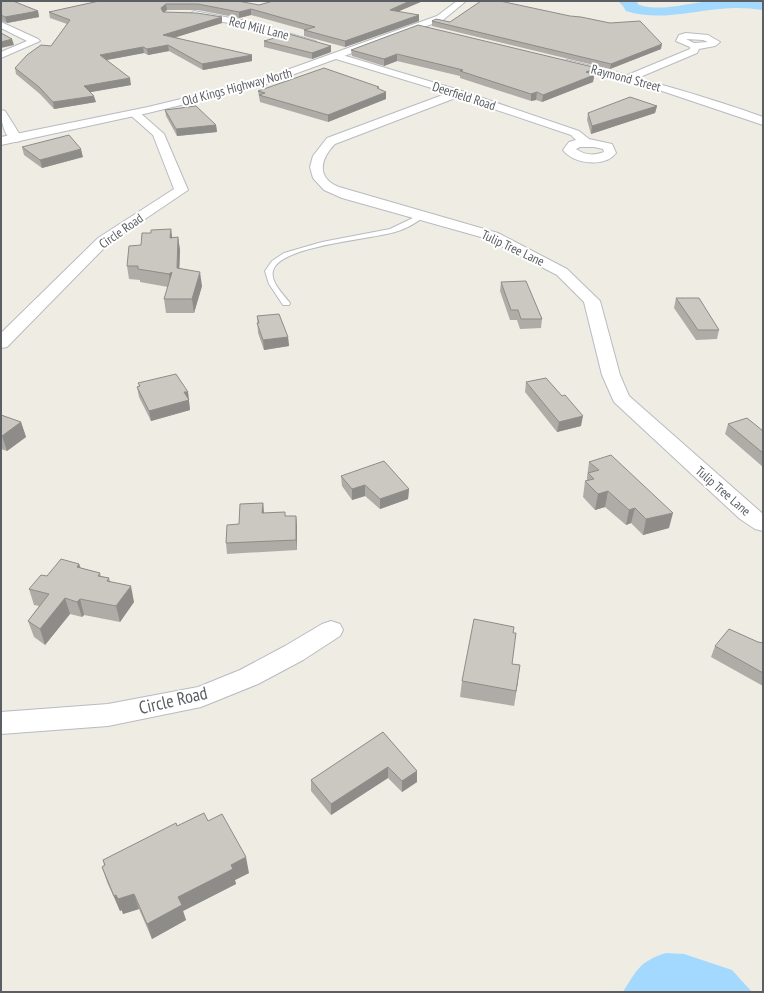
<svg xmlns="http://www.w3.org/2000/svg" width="764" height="993" viewBox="0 0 764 993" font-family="'PT Sans Narrow',sans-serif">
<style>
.water{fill:#a3d8ff}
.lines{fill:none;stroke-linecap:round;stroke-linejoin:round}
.river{fill:#a3d8ff;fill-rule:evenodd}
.lane-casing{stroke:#b8bbc0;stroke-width:2}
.street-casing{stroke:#b8bbc0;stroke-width:2}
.secondary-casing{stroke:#b7bac0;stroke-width:2}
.lane{fill:#fff;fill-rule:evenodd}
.street{fill:#fff;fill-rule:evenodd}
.secondary{fill:#fff;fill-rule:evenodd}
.wall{fill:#afaca7}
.shaded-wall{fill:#8e8c88}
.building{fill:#cbc8c2;stroke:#8e8c88}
.labels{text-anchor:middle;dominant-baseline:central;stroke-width:4;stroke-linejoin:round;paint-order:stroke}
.far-street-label{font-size:13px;fill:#5b5f64;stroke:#fff}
.near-street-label{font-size:18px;fill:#5b5f64;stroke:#fff}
</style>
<rect width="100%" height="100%" fill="#eeece3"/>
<path class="water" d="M666 953 684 954 732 970 752 992H623C637 970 640 961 666 953Z"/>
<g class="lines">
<path class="river" d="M618 1H636L639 5C662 12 687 3 710 1 727 0 745 1 763 1V10C749 8 734 7 720 9 687 12 658 21 626 11L623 6Z"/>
<defs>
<path id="lane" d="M419 215 424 216C417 223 405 229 395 232 372 239 278 246 273 271 270 282 284 295 290 303L289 305H283L269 284 265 271 272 261 284 253 322 242 390 229Z"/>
<path id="street" d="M194 11 246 21 315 41 317 43 312 46 245 26 191 16 190 14Z
M1 22 38 39 40 41 1 58V52L27 41 1 28Z
M686 33 708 35 720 42 715 46 699 49 697 53 633 80H625L624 78 625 76 690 49V47L676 41 679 35ZM686 39 703 40 708 42 694 43Z
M339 54 462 91 579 131 589 139 612 144 616 153C605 168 573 164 563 150L569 142 576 140 571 135 458 97 335 144C320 159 316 178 339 187L498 233 567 269 600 301 620 375 629 396 763 514V531L755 529 740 519 614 402 602 375 584 302 557 275 488 239 342 198 324 190 313 178 310 167 313 156 327 138 448 93 336 59 334 57 336 55ZM580 147H594L603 149 604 152C594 156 584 155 576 149Z
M1 110 5 111 22 138 20 141 16 142C4 139 1 120 1 110Z
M134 110 138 111 164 134 188 190 108 244 7 347 1 348V333L98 238 174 189 153 135 128 113Z
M331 621 340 624 343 630 340 636 303 660 258 684 201 707 108 726 1 734V712L108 704 198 687 240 670 285 646 322 624Z"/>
<path id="secondary" d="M457 1H466L443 20 267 84 148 113 1 145V137L148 107 259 80 437 16Z
M567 60C633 76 699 94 763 117V125L662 91 563 65 562 63Z"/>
</defs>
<use href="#lane" class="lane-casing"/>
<use href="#street" class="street-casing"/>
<use href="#secondary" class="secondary-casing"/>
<use href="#lane" class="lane"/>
<use href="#street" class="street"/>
<use href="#secondary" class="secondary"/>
</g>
<path class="wall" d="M1 1 38 11 39 17 7 23 1 21Z
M99 1 259 5 273 1H423L399 11 419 21 345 47 304 36V30H305L251 15 239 18 198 10H167L164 12 222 17V23L175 37 252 61 203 70 169 51 148 55 144 53 107 60 131 85 90 92 96 102 54 109 40 94 16 74 15 68 51 46 67 24 50 18 49 12Z
M432 21 450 22 661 49 610 69 432 26Z
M264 41 331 46V52L312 59 264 47Z
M351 50 596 75 594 76 593 82 542 102 536 100 531 101 460 78V76L397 61 384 66 352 56Z
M379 89 386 99 328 122 260 102 258 91Z
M657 106 655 113 591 134 587 120 588 113Z
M165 110 216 125 217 132 177 136 166 116Z
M22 147 83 157 42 168 24 155Z
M178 237 180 250 179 268 202 286 194 313H166L164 299 168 287 140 282V280L129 279 127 266 141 245 172 238Z
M501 282 542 319 541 328 520 329 517 320H510L500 291Z
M676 298 719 330 717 339 696 340 674 308Z
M257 316 288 337 289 346 264 350 258 333Z
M526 382 562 396 581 426 557 432 525 392Z
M138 383 188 392 190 410 151 421 139 397 137 387 139 386Z
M1 415 21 422 26 437 7 451 1 449Z
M728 424 763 431V467L725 434Z
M589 462 669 528 643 535 631 523 626 525 605 507 595 510 583 497 585 481H587V477Z
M341 476 409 489 408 499 380 509 365 496 352 500 342 486Z
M263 503 264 513 285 512V516H296L297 526V550L227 554 226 543 239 524Z
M79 564 81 568 100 573 101 576 109 578 110 581 134 602 120 622 84 615 82 617 70 614 45 645 34 637 28 621 39 606 34 605 29 589 47 576Z
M514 633V649L512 664 518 681 514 706 460 697 462 681Z
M758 642 763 643V686L711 657 715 646Z
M383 732 417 771V782L402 792 388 778 331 815 311 791V780Z
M208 821 249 873 235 880 236 884 183 911 186 920 152 939 139 909 123 914 122 910 120 911 107 882 102 867 104 865 103 860 177 826Z"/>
<path class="shaded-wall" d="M410 1H423L390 15V10Z
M166 4 167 10 162 14 161 8Z
M251 9V15L239 18V12Z
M38 11 39 17 7 23 5 17Z
M419 15V21L345 47V41Z
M222 17V23L164 41 163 35Z
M12 39 14 45 1 48V42Z
M662 44 661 49 610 69 611 64Z
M168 45 169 51 148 55 147 49Z
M331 46V52L312 59V53Z
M143 47 144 53 101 61 100 55Z
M397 54V61L384 66V59Z
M252 55V61L203 70 202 64Z
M597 68 596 75 594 76 593 82 542 102 543 95 586 72Z
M130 78 131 85 86 93 84 86Z
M386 92V99L328 122V115Z
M537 92 536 100 531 101V94Z
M94 96 96 102 54 109 53 102Z
M657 106 655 113 591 134 592 126Z
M216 125 217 132 177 136 176 129Z
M81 149 83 157 42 168 40 160Z
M171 229 173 242 170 238Z
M178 237 180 250 179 281 177 268Z
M172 272 171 288 169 274Z
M200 272 202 286 194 313 192 299Z
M288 337 289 346 264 350 263 340Z
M184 392H188L190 410 151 421 149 411Z
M583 416 581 426 557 432 559 422Z
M21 422 26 437 7 451 2 436Z
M365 485V496L352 500V489Z
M409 489 408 499 380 509V499Z
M608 491 605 507 595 510 598 494Z
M263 503 264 514 262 513Z
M635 508 631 523 626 525 629 510Z
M673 513 669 528 643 535 646 519Z
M296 516 297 526V550L296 540Z
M79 564 84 580 77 567Z
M131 586 134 602 120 622 116 606Z
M65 598 70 614 45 645 40 629Z
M80 599 84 615 82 617 77 602Z
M520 665 518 681 514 706 516 691Z
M388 767V778L331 815V804Z
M417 771V782L402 792V781Z
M246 857 249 873 235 880 236 884 183 911 186 920 152 939 147 924 178 897 231 865Z
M134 894 139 909 123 914 118 899Z
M116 895 122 910 120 911 114 896Z"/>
<path class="building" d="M1 1H13L38 11 5 17 1 15Z
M99 1H238L259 5 273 1H410L390 10 419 15 345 41 304 30 315 27 251 9 239 12 198 4H166L161 8 163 12 197 13 222 17 163 35 252 55 202 64 168 45 147 49 143 47 100 55 130 78 84 86 94 96 53 102 39 87 15 68 27 55 41 45 51 46 70 20 49 12Z
M481 1H500L570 16 581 17 610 23 640 21 662 44 611 64 432 21 436 19 450 22Z
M418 25 597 68 586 72 594 75 543 95 537 92 531 94 460 71 463 70 397 54 384 59 351 50Z
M1 33 12 39 1 42Z
M289 34 331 46 312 53 264 41Z
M324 68 379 87 377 88 386 92 328 115 259 95 265 93 258 91Z
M630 97 657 106 592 126 588 113Z
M196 106 216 125 176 129 165 110Z
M69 135 81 149 40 160 22 147Z
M171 229 170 238 178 237 177 268 200 272 192 299H164L172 272 169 274 138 269V266H127L129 246 141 245 142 233H151V230Z
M526 281 542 319H521L518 310H511L501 282Z
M676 298H699L719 330H698Z
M279 314 288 337 263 340 257 323H259L257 316Z
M176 374 188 392H184L189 400 149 411 137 387 140 386 138 383Z
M546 378 562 396 565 395 583 416 559 422 526 382Z
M1 415 21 422 2 436 1 435Z
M747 418 763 431V453L728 424Z
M611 455 673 513 646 519 635 508 629 510 608 491 598 494 585 481 594 479 588 473 599 470 589 462Z
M384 461 409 489 380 499 365 485 352 489 341 476Z
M263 503 262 513 285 512V516H296V540L226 543 227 525 239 524 240 504Z
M61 559 79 564 77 567 100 573 98 576 109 578 107 581 131 586 116 606 80 599 77 602 65 598 40 629 28 621 49 594 29 589 41 575 47 576Z
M474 619 514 627 513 633H516L512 664 520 665 516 691 462 681Z
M729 629 758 642 763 643V673L715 646Z
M383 732 417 771 402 781 388 767 331 804 311 780Z
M204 813 208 821 222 814 246 857 231 865 233 869 178 897 182 905 147 924 134 894 118 899 116 895 114 896 102 867 105 865 103 860 176 823 177 826Z"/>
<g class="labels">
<g class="far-street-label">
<text transform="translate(259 28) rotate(14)">Red Mill Lane</text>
<text transform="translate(626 78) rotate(15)">Raymond Street</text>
<text transform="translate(237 87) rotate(-15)">Old Kings Highway North</text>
<text transform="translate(464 96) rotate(18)">Deerfield Road</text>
<text transform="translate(121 231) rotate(-35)">Circle Road</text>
<text transform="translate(513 248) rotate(25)">Tulip Tree Lane</text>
<text transform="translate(723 491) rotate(41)">Tulip Tree Lane</text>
</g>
<g class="near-street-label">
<text transform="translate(173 700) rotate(-13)">Circle Road</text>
</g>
</g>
<rect width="764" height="993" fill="none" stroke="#5b5f64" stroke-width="4"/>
</svg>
